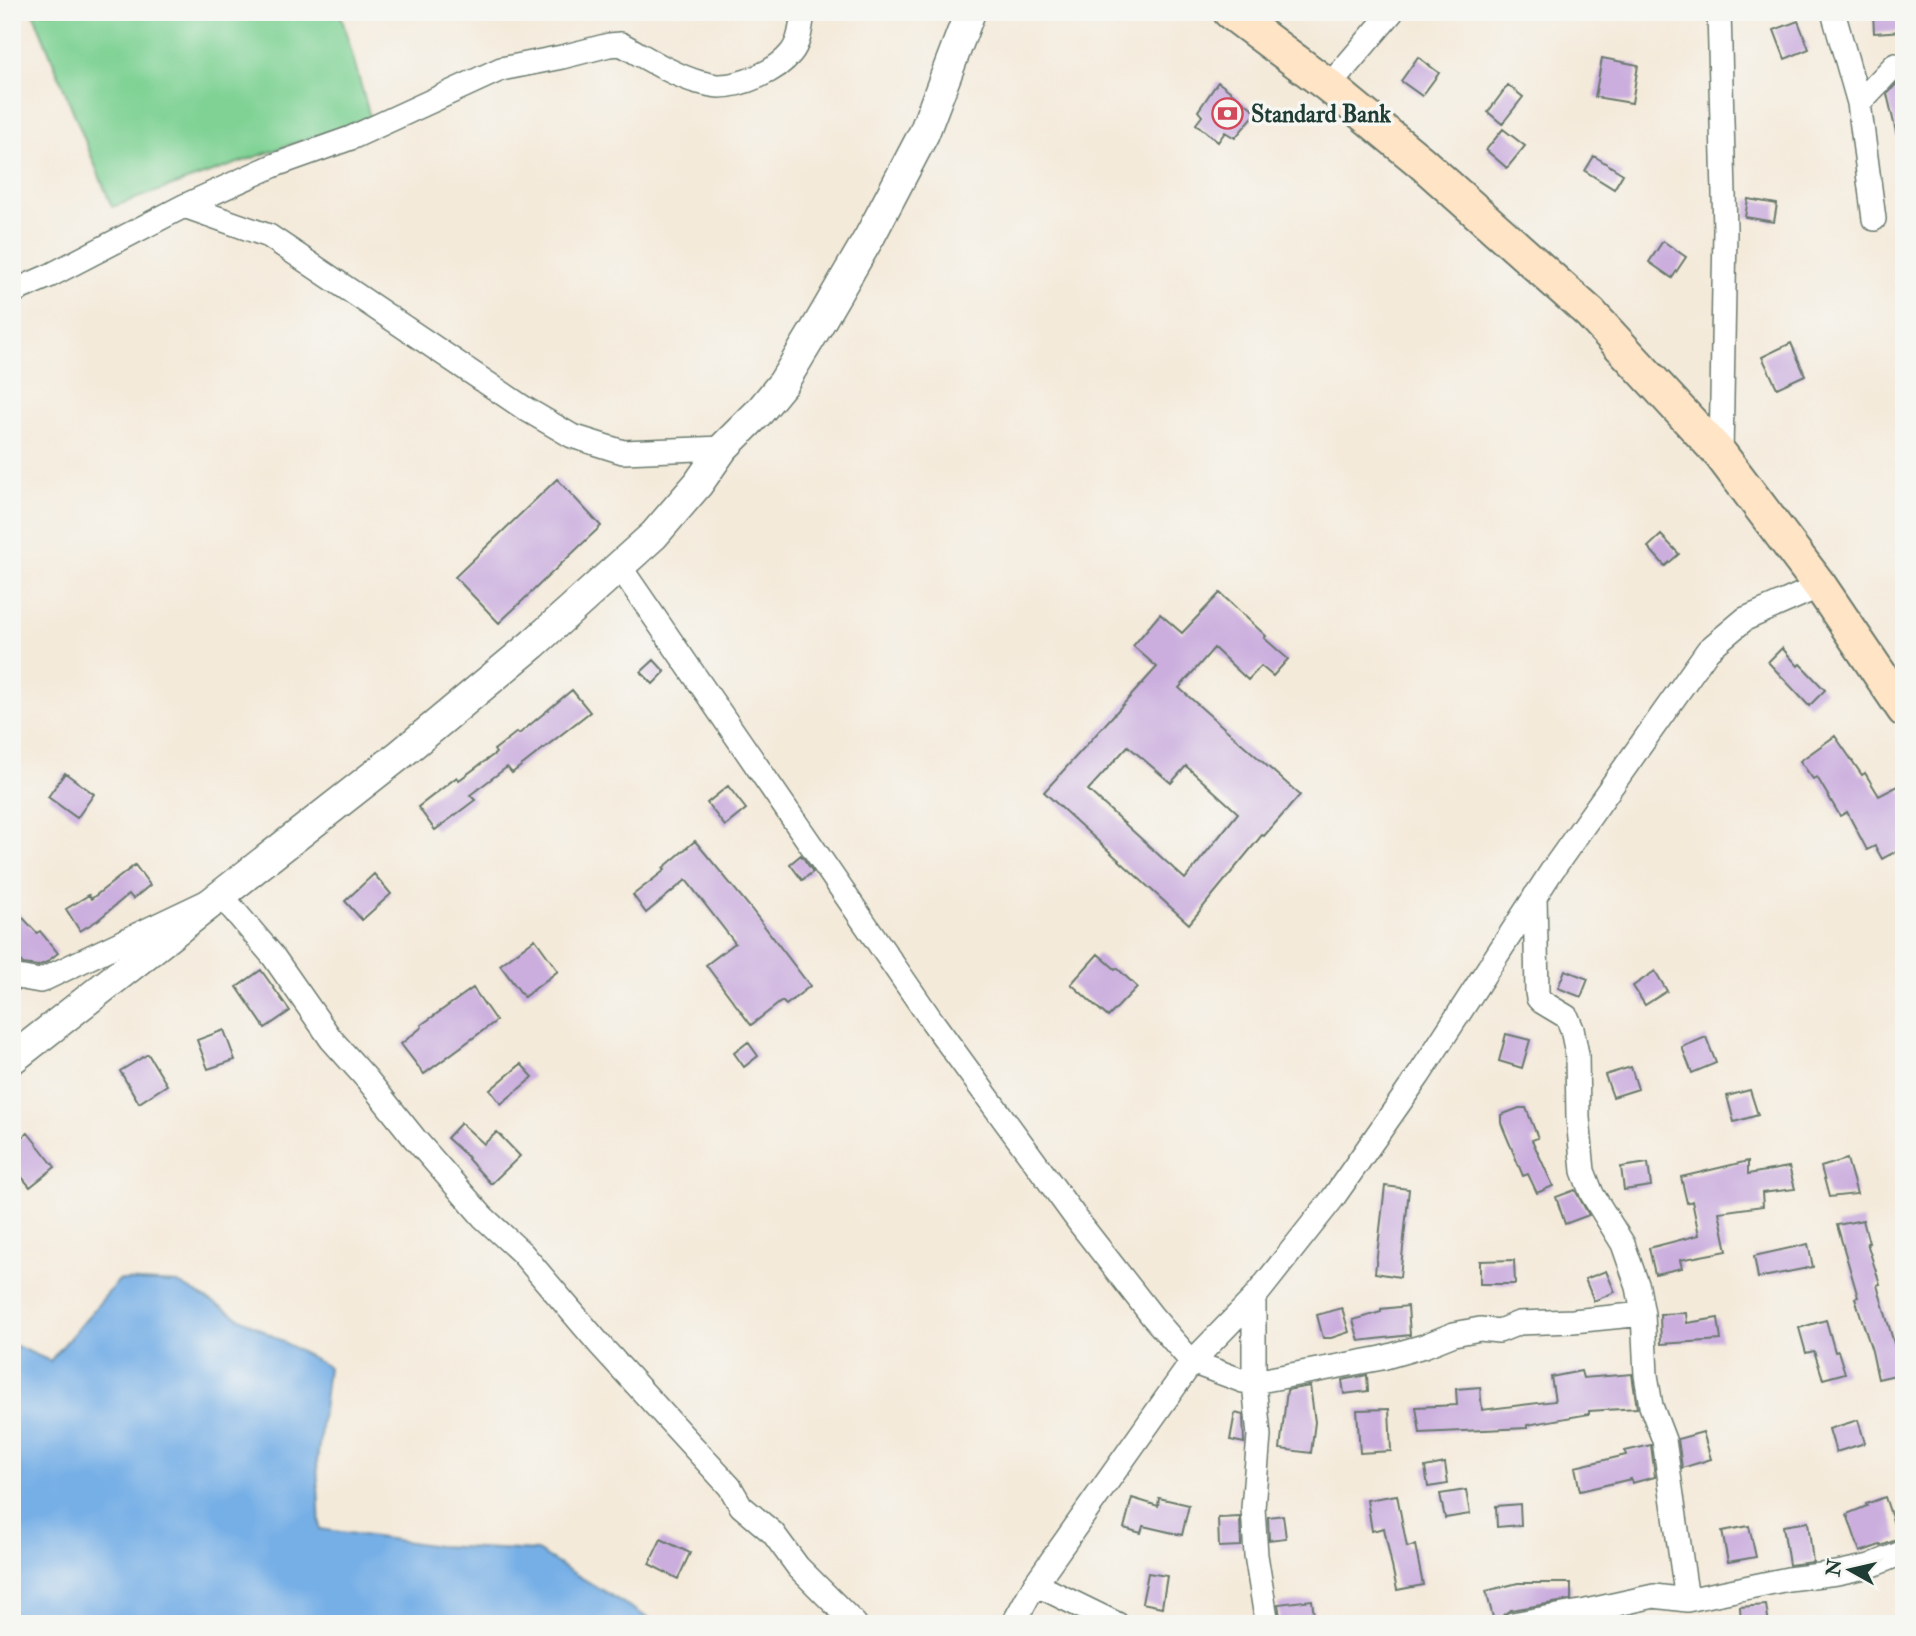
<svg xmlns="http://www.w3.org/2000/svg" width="1916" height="1636" viewBox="0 0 1916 1636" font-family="'IM FELL Double Pica',serif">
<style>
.green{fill:#7fd294;stroke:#4f8864;stroke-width:2}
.water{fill:#76afe6;stroke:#4a768d;stroke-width:2}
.building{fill:#cbaede;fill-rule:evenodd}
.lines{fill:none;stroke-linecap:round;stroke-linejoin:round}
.minor-casing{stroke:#6a7a6e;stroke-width:26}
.tertiary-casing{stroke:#6a7a6e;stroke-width:33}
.secondary-casing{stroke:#6a7a6e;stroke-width:37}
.minor{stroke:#fff;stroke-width:23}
.tertiary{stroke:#fff;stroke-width:30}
.secondary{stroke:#ffe4c6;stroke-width:33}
.labels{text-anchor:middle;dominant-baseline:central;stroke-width:7;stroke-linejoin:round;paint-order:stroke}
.poi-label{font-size:24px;font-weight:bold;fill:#1f3d34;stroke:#f6f6f2;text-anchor:start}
</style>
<rect width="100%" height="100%" fill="#f6f6f2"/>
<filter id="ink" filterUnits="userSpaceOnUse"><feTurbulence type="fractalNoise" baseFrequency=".0143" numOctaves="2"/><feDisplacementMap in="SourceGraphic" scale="14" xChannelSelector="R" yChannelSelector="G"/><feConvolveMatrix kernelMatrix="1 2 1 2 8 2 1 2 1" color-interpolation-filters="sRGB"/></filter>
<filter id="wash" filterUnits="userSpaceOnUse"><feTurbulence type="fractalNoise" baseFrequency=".00686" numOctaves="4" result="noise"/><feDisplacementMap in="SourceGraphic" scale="28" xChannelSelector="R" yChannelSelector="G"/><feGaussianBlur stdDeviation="1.57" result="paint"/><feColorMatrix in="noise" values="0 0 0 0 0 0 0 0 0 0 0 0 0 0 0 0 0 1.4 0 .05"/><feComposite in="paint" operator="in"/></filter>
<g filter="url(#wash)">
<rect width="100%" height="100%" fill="#f4eada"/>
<path class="green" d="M33 12H340L370 117 112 207Z"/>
<path class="water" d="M119 1280 178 1283 328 1367 317 1462 320 1529 437 1546 537 1551 658 1624H12V1344L50 1361Z"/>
<g id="blocks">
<path class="building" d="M1873 12H1904V31L1874 33Z
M1798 21 1809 49 1785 59 1774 30Z
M1418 57 1439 73 1422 96 1401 81Z
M1602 58 1638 65 1632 103 1595 97Z
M1218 82 1257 112 1235 138 1225 132 1218 142 1196 124 1202 116 1198 111Z
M1898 82 1904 84V135L1897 136 1887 94Z
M1508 85 1523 97 1502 124 1488 112Z
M1503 129 1525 146 1507 168 1486 150Z
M1594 156 1623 174 1614 189 1585 171Z
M1748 199 1777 204 1774 222 1745 217Z
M1663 241 1686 257 1672 278 1649 262Z
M1791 343 1805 375 1777 388 1762 357Z
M557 479 601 526 499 623 455 577Z
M1661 535 1679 554 1665 566 1648 547Z
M1220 593 1266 636 1264 638 1288 659 1273 676 1261 666 1248 680 1214 648 1179 688 1300 795 1264 836 1262 835 1189 924 1044 792 1157 667 1133 646 1160 614 1182 633ZM1128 746 1171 783 1186 766 1238 813 1185 879 1088 790Z
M1782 648 1798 666 1800 664 1825 690 1809 706 1768 662Z
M654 660 665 672 653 684 641 672Z
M572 690 590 712 512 773 507 767 470 795 475 800 435 830 418 807 457 777 459 780 496 753 494 750 517 732 519 734Z
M1835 736 1862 775 1865 773 1879 796 1898 786 1904 796V847L1882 859 1875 846 1867 850 1847 812 1840 816 1817 777 1813 779 1800 761Z
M65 773 94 794 77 818 48 797Z
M728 786 746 809 725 826 707 803Z
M695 841 749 906 810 986 786 1005 782 1001 751 1025 706 965 735 943 686 880 646 913 633 895 665 870 663 868Z
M801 855 813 872 802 880 790 864Z
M135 865 150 885 133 899 129 894 98 920 80 931 66 909 89 895 91 899Z
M374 874 391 894 362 920 345 901Z
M12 906 37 933 40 931 58 953 47 962 38 966 23 964 12 951Z
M535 939 558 971 524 997 500 965Z
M1098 954 1115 969 1117 968 1137 987 1108 1017 1071 984Z
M261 970 290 1011 265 1028 237 987Z
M1565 970 1588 979 1581 997 1558 988Z
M1655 971 1667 991 1645 1005 1633 986Z
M473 988 496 1021 424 1074 401 1044 422 1027 421 1025Z
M224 1030 235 1060 208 1069 197 1040Z
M1506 1034 1530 1040 1522 1068 1499 1061Z
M1706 1037 1716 1063 1692 1073 1682 1047Z
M748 1042 758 1056 744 1067 734 1053Z
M148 1054 167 1085 139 1103 120 1071Z
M521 1064 533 1077 501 1104 490 1090Z
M1631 1067 1638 1089 1613 1097 1605 1075Z
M1750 1090 1758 1115 1734 1122 1727 1096Z
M1519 1108H1526L1538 1138 1532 1140 1553 1186 1537 1193 1528 1174 1523 1176 1501 1123V1115Z
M461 1123 484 1144 497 1132 520 1156 491 1184 468 1159 469 1158 447 1138Z
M28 1133 55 1167 30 1187 12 1165V1145Z
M1847 1159 1857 1194 1829 1197 1821 1167Z
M1748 1161V1174L1789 1167 1795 1189 1762 1193 1763 1206 1719 1212 1727 1251 1680 1260 1682 1268 1655 1274 1649 1248 1699 1235 1692 1201 1687 1203 1681 1177Z
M1648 1163 1651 1186 1624 1190 1621 1167Z
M1385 1186 1409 1189 1400 1277 1375 1273Z
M1575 1190 1589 1215 1565 1224 1556 1197Z
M1863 1220 1869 1243H1867L1880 1284 1877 1285 1895 1347 1904 1345V1373L1878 1379 1872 1351 1855 1298 1858 1297 1837 1225Z
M1808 1244 1813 1267 1758 1278 1754 1256Z
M1514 1260 1515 1284H1480V1261Z
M1606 1271 1615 1292 1594 1301 1585 1279Z
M1408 1306 1410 1335 1359 1341 1353 1320 1381 1312V1309Z
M1342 1308 1349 1332 1331 1338H1323L1317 1315Z
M1686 1313 1687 1323 1718 1318 1721 1340 1661 1344 1660 1314Z
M1826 1320 1835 1352 1838 1351 1845 1373 1823 1379 1814 1351 1806 1353 1799 1328Z
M1581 1371 1583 1378 1632 1374 1637 1408 1589 1411V1414L1527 1425V1428L1420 1433 1416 1407 1457 1405 1456 1389 1480 1387 1482 1410 1555 1401 1551 1377Z
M1367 1375 1368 1391 1344 1394 1342 1380Z
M1310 1386 1315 1422 1311 1453 1280 1449 1287 1390Z
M1389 1409 1391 1451 1360 1453 1357 1410Z
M1235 1413 1243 1415 1244 1443 1230 1440Z
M1858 1420 1865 1443 1836 1452 1829 1429Z
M1703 1432 1711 1459 1682 1468 1678 1439Z
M1651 1445 1655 1477 1632 1483 1631 1479 1580 1491 1575 1467 1626 1455 1625 1451Z
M1445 1463 1448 1484 1428 1487 1425 1467Z
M1466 1490 1470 1514 1445 1518 1440 1494Z
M1397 1495 1407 1547 1415 1545 1423 1585 1397 1590 1384 1528 1372 1531 1367 1500Z
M1885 1497 1899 1539 1881 1546 1880 1545 1860 1552 1847 1514 1867 1506 1866 1504Z
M1132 1498 1158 1506 1159 1498 1189 1505 1182 1535 1143 1526 1141 1533 1124 1528Z
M1520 1504 1521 1525 1497 1527 1496 1506Z
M1283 1515 1286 1538 1269 1540 1268 1517Z
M1240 1517 1241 1546 1219 1547 1218 1518Z
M1808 1522 1813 1562 1789 1565 1783 1526Z
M1749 1526 1756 1557 1728 1562 1722 1531Z
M661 1539 690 1553 678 1579 649 1564Z
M1148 1573 1167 1576 1162 1607 1142 1603Z
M1518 1583H1571V1600L1511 1610 1504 1614 1500 1620 1494 1621 1486 1591Z
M1312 1600 1315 1624H1281L1278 1604Z
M1766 1605 1769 1624H1741L1740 1607Z"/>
</g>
</g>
<g filter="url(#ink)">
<use href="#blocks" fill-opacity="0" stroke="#6a7a6e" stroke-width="2"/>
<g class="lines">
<defs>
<path id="minor" d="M1719 12 1725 230 1721 455
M1833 12 1859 103 1874 219
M1329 86 1392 12
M1859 103 1895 65 1904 70
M184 206 269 236 524 408 572 436 623 452 723 448
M12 292 49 276 184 206 275 165 351 138 501 69 562 57 609 45 621 44C645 57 673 75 698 82 704 83 713 86 719 86 742 86 777 71 791 53 800 42 801 26 803 12
M620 567 932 1021 1081 1225 1152 1316 1192 1362 1243 1381 1254 1382 1382 1358 1424 1346 1454 1334 1480 1329 1499 1331 1519 1323 1573 1321 1643 1314
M1535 896 1537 992 1538 998 1542 1002 1567 1017 1572 1029 1577 1054 1578 1118 1583 1171 1592 1194 1623 1244 1638 1287 1643 1314 1646 1375 1651 1406 1664 1440 1687 1600
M12 976 40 981 221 895 273 956 331 1039 366 1078 415 1139 483 1217 522 1253 601 1346 730 1487 741 1506 773 1533 798 1567 855 1624
M1254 1298V1382L1259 1436 1253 1508 1256 1555 1267 1624
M1035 1584 1117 1624
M1013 1624 1035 1584 1192 1362 1254 1298 1333 1198 1419 1075 1553 869 1708 650 1745 619 1820 586
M1513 1624 1586 1611 1654 1596 1687 1600 1788 1579 1837 1573 1870 1566 1904 1552"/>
<path id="tertiary" d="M12 1059 401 754 533 644 654 535 698 484 723 448 760 411 783 383 817 327 870 236 924 133 970 12"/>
<path id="secondary" d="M1230 12 1329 86 1421 162 1590 313 1721 455 1820 586 1904 710"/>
</defs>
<use href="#minor" class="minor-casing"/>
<use href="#tertiary" class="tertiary-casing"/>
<use href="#secondary" class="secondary-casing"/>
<use href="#minor" class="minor"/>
<use href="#tertiary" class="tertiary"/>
<use href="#secondary" class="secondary"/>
</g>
</g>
<defs>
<symbol id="bank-ring" viewBox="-11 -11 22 22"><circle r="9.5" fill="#f6f6f2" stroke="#d1495b" stroke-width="1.5"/><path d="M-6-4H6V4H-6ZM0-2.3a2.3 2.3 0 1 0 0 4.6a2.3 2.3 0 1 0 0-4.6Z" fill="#d1495b"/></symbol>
</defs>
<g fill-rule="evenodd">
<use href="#bank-ring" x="1210" y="96" width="35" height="35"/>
</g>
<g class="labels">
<g class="poi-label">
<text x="1251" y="114">Standard Bank</text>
</g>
</g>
<rect width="1916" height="1636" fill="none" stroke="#f6f6f2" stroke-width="42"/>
<g transform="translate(1850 1570) rotate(278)" stroke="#f6f6f2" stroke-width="5" paint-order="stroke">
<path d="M0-5L12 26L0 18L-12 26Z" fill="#1f3d34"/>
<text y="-10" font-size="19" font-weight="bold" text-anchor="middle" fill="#1f3d34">N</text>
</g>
</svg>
